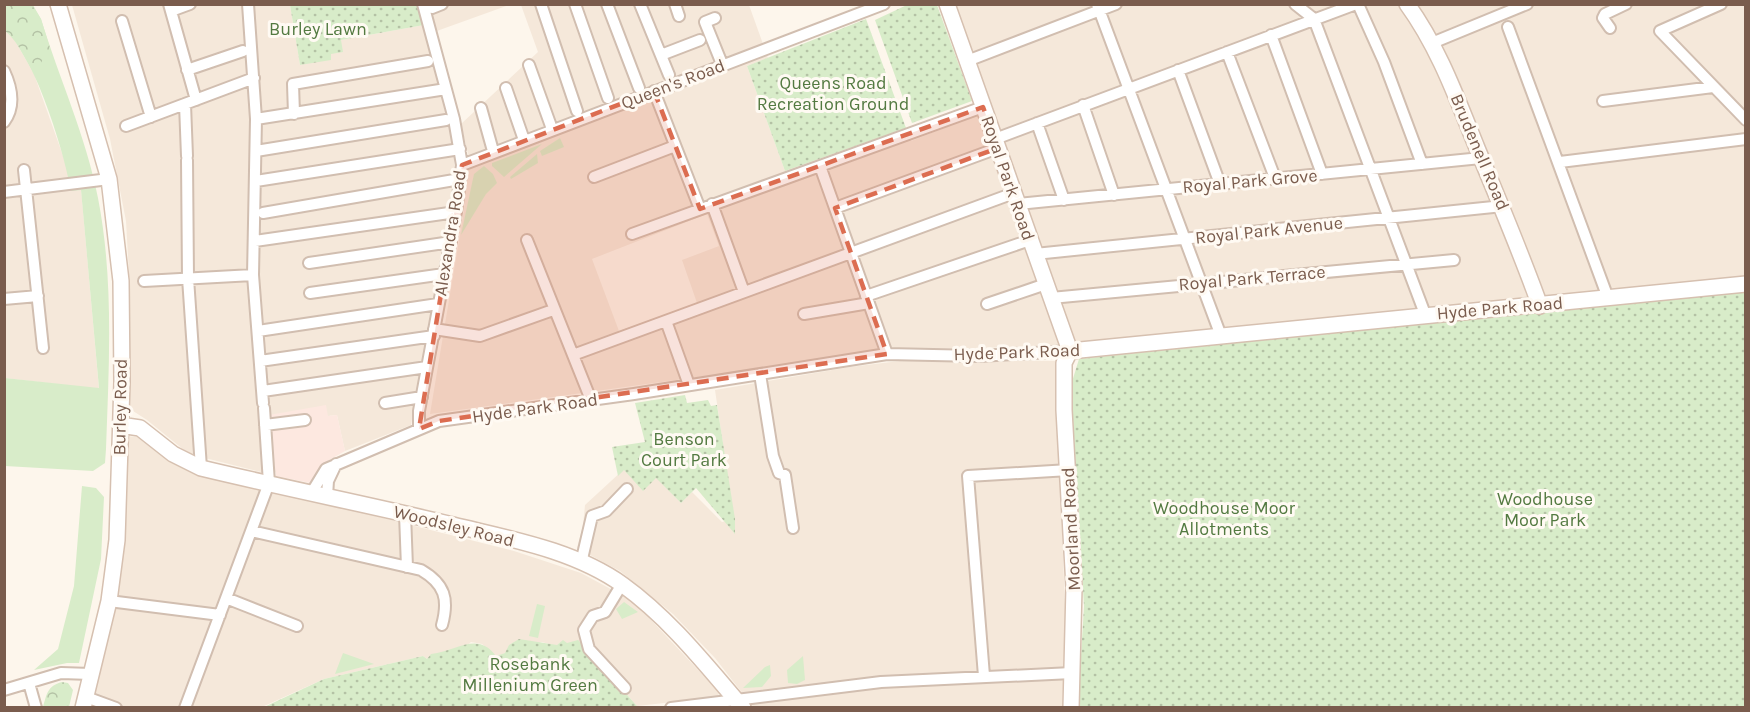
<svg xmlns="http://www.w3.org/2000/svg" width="1750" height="712" viewBox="0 0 1750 712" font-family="Karla,sans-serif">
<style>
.residential{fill:#f5e8da;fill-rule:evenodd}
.commercial{fill:#fde8e0}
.grass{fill:#d8ecc9}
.forest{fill:url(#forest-crowns)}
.park{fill:url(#park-dots)}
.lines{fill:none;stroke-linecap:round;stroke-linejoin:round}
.street-casing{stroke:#d1beb0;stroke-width:14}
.secondary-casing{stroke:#d6c0b0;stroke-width:18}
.street{stroke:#fff;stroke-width:10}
.secondary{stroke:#fff;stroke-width:15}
.marked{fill:#dc6d51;fill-opacity:0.2;stroke:#dc6d51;stroke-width:4.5;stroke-dasharray:12 8;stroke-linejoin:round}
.labels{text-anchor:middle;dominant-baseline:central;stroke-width:6;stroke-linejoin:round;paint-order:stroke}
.park-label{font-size:18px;fill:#537a41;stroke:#fffaf3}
.street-label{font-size:18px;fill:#7a5c4d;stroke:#fffaf3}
</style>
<defs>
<pattern id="forest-crowns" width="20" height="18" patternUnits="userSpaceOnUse" patternTransform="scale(1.5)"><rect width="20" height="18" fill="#d8ecc9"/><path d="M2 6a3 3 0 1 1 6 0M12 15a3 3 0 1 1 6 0" fill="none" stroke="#b4c2a5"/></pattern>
<pattern id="park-dots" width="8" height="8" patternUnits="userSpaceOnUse" patternTransform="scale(1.5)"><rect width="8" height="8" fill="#d8ecc9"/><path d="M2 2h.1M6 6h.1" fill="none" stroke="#b4c2a5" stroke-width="1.8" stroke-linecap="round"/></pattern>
</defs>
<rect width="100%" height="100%" fill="#fdf6ec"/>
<path class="residential" d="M426 4 509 5 434 32Z
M72 5H290L300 65 330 54 341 40 424 25 452 128 455 172 411 425 345 451 337 415 328 416 273 475 189 454 147 420 130 409V292L126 221 110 139Z
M521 5H749L768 58 747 66 785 171 906 128 911 141 980 114 1061 346 892 350 430 414 464 210 468 154 461 124 538 52ZM707 214 719 246 682 260 697 303 619 331 592 259Z
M946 5H1745V290L1079 359Z
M5 31 13 37 34 74 68 170 71 190 81 189 99 389 5 378Z
M916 359 1055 361 1066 629 1062 707H711L750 703 715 658 673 614 620 571 577 548 583 526 585 505 623 470 656 477 681 503 692 492 722 522 734 519 715 390 850 367Z
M126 436 137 437 236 481 514 551 581 573 633 601 719 692 718 697 637 706 593 657 542 642 496 656 482 644 471 642 465 647 427 659 423 656 324 679 262 707 87 708Z"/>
<path class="commercial" d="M326 405 328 416 337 415 345 451 324 463 310 483 276 476 269 415Z"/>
<path class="grass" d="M5 5H33L41 19C59 78 86 136 98 198 114 280 109 365 106 449L105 463 93 471 5 466V378L99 388 81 190 71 191C65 154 34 53 5 31Z
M560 138 564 147 542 156 540 151Z
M542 144 504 177 492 166V163Z
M537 154 538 163 511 179 510 177Z
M484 166 493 174 497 183 486 194 461 235 474 174Z
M82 486 96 488 104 497 101 559 79 663H67L34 670 58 649 74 586Z
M624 602 638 612 622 619 616 609Z
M537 604 545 606 538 638 529 636Z
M343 653 374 664 335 674Z
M803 656 805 680 797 684 788 683 787 670Z
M770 665 771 676 762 687 743 688 765 667Z"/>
<path class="forest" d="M5 4 32 5 41 19 50 48 34 74 13 37 5 31Z
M62 682 68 683 73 690 69 707H43C47 694 47 686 62 682Z"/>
<path class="park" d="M909 4 937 5 972 101 912 123 875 20Z
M290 5H419L424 25 341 40 343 52 331 54V60L300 65Z
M866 19 906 128 785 171 747 66Z
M1745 290V707H1078L1084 606 1071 385 1079 359Z
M685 395 687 403 708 400 711 406 717 405 735 519V534L696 488 681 503 656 478 643 491 624 470 618 476 612 447 645 442 635 403Z
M519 639 557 645 563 640 567 643 578 640 637 706 262 708 324 679 423 656 427 659 431 654C458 651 477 631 496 656L505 653 509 645Z"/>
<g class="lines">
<defs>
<path id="street" d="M169 4 196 100
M248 4 256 119 253 275 263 403
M541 4 577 111
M575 4 608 98
M607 4 639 88
M640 4 669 75
M675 4 679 16
M1097 4 1221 336
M1295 4 1314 19 1425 314
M1358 4 1384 62 1422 164
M1721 4 1660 31 1746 120
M432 8 442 4
M171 11 190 4
M715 18 705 22 722 64
M122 21 151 117
M1508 27 1608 298
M1610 28 1603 18 1605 14 1626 4
M1271 35 1322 174
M1432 43 1527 4
M1227 52 1275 178
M661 55 700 40
M967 61 1116 4
M529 65 552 129
M187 70 243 51
M1178 70 1220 184
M4 71C12 88 16 106 4 122
M506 88 524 140
M654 91 700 209
M1603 101 1713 87
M185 104 187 156
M1083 105 1114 195
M481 108 493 151
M294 114 293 84 428 61
M256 119 446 89
M1037 123 1064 200
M126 126 254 78
M995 139 1356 4
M256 151 446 120
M187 160 188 278 201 468
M1560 162 1746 139
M462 165 884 4
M820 166 887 354
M24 170 43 348
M594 177 675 146
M256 181 460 149
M4 192 109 179
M712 204 744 292
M1018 204 1481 158
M835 208 998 148
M263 213 460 179
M632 234 983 107
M527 240 591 400
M255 241 456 212
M1035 254 1503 206
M309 263 451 242
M144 281 253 275
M310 293 444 274
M866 296 1030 240
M1051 298 1454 260
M4 299 38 296
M987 304 1046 284
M804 314 869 303
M666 321 689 385
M434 329 480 336 553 310
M258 331 438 304
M573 355 1014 193
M260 361 434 336
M760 374 773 456 779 473 785 475 793 528
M263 391 427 367
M385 403 422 397
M265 425 305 420
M419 429V411L456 212 462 165 454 119 423 4
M312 492 326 469 439 421 634 394 887 354 979 356 1070 351
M327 496 328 481 336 464
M405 514 407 567
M251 531 421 570C445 584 449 599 442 625
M581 563 592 516 606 511 627 489
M622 584 605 612 593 616 584 630 589 649 625 688
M226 598 297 626
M109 601 220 615
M984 676 968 476 1069 470
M29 683 36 708
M4 690 61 673 91 674
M86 697 116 708
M185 708 269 483 264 408
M671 708 881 682 1072 673"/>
<path id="secondary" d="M58 4 109 179 121 281 122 382 117 540 109 601 83 708
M947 4 1070 351
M1407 4C1439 48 1457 99 1477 148 1499 201 1521 253 1540 306
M1070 351 1746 284
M1070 351 1064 363V410L1074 587 1071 708
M120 425 140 428 173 454 201 468C284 488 369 505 453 525 510 539 574 550 623 585 670 619 705 664 743 708"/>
</defs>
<use href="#street" class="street-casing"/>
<use href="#secondary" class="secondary-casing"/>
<use href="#street" class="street"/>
<use href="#secondary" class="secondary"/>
</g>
<path class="marked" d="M654 91 700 209 983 107 998 148 835 208 887 354 439 421 419 429 462 165Z"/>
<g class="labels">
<g class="park-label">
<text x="318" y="29">Burley Lawn</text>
<text x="833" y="83">Queens Road<tspan x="833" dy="21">Recreation Ground</tspan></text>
<text x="684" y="439">Benson<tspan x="684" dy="21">Court Park</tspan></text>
<text x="1545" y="499">Woodhouse<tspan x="1545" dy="21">Moor Park</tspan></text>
<text x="1224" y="508">Woodhouse Moor<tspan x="1224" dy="21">Allotments</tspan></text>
<text x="530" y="664">Rosebank<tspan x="530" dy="21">Millenium Green</tspan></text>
</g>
<g class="street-label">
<text transform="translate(673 84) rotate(-21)">Queen's Road</text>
<text transform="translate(1480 152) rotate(67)">Brudenell Road</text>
<text transform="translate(1008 178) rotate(71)">Royal Park Road</text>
<text transform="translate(1250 181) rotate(-5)">Royal Park Grove</text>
<text transform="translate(1269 230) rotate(-6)">Royal Park Avenue</text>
<text transform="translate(450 233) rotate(-81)">Alexandra Road</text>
<text transform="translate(1252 278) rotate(-5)">Royal Park Terrace</text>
<text transform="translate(1500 308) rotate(-5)">Hyde Park Road</text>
<text transform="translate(1017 352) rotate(-2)">Hyde Park Road</text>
<text transform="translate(120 407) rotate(-89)">Burley Road</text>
<text transform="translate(535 408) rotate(-8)">Hyde Park Road</text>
<text transform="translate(454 526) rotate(14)">Woodsley Road</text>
<text transform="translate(1071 529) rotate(-93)">Moorland Road</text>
</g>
</g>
<rect width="1750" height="712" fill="none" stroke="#7a5c4d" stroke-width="12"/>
</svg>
